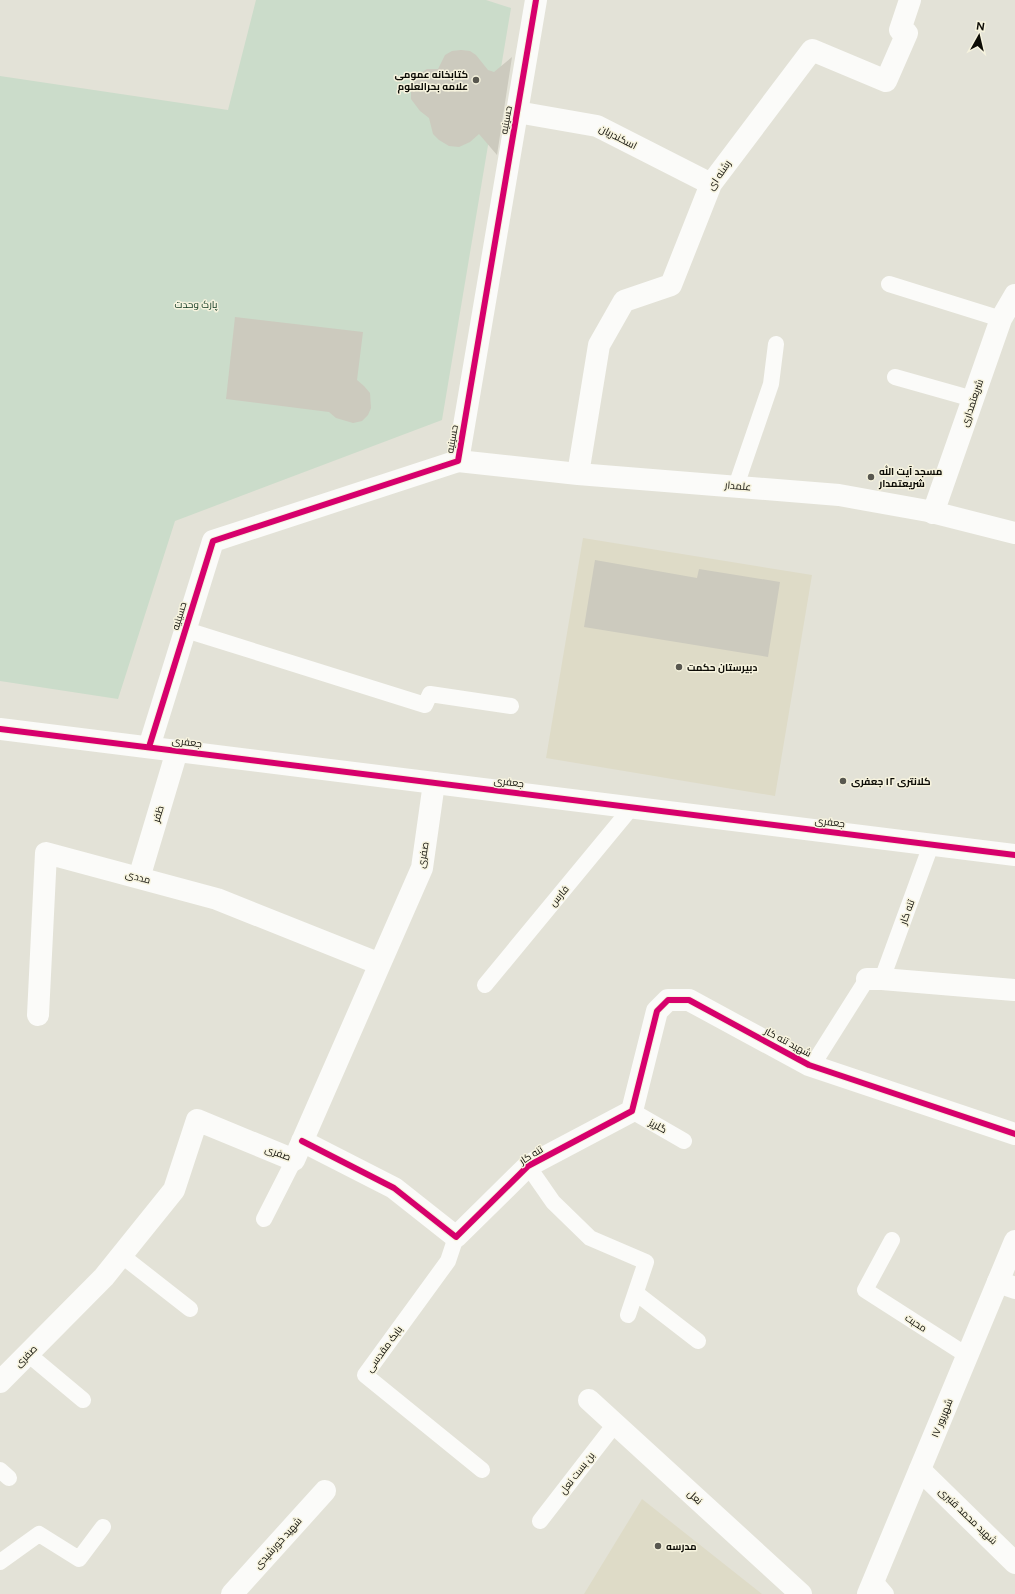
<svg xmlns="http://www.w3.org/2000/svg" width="1015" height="1594" viewBox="0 0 1015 1594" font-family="Figtree,Cairo,sans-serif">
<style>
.built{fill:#dedbc7}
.green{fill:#cbdcca}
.building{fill:#cccabe}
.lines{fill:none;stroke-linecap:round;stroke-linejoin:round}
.lane{stroke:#fbfbf9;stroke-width:16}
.street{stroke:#fbfbf9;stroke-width:22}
.secondary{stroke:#fbfbf9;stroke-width:22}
.cycleway-casing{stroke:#f6f3de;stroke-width:8}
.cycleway{stroke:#d6006c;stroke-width:6}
.poi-dot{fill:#58574f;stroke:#f6f3de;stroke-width:1.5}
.labels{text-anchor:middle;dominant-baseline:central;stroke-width:3;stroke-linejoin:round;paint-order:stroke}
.poi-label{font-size:10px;font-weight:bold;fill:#0d0c06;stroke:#f6f3de;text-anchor:start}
.street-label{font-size:10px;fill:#0d0c06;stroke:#f6f3de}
.park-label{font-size:10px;fill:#0b351c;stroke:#f6f3de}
</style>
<rect width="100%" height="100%" fill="#e3e2d7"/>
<path class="built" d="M583 538 812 575 775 796 546 758Z
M642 1499 762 1594H584Z"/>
<path class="green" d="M256 0H486L511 8 442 420 175 521 118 699 0 681V76L228 110Z"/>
<path class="building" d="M461 50 470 51 476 55 488 70 494 72 512 57 497 155 479 134 470 142 459 147 449 146 439 140 433 134 429 118 420 111 411 99V90L414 81 419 74 427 69H438L445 55 452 51Z
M235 317 363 332 357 380 364 386 370 393 371 408 368 415 362 421 353 423 336 418 329 412 226 399Z
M595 560 697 578 699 569 780 582 768 657 584 627Z"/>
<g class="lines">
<path class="lane" d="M889 284 1001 319
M895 377 973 399
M736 486 771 384 776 344
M186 630 425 705 430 694 511 706
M882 979 931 845
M485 985 632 807
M812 1066 867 979
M632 1111 684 1141
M528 1166 553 1202 590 1238 646 1262 628 1315
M264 1219 294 1160
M456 1237 448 1261 365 1375 482 1470
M892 1240 865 1290 968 1356
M121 1255 190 1309
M636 1293 698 1341
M28 1354 83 1400
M0 1470 9 1478
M540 1521 615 1424
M0 1562 39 1534 79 1559 103 1527
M874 1580 886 1594"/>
<path class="street" d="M517 112 597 126 711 184
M458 461 578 474 839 495 928 511 1015 533
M578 474 599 345 624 301 671 285 711 184 812 50 886 81 907 33 900 30 910 0
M933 513 1001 319 1015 295
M139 878 177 751
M867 979H882L1014 990
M38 1015 46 853 217 899 380 964
M302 1141 394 1188 456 1237 528 1166 632 1111 657 1011 668 1000H689L809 1065 1015 1134
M998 1282 1015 1288
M0 1382 104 1277 174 1190 197 1120 294 1160 422 868 434 783
M589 1400 801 1594
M920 1470 1015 1563
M232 1594 325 1491"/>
<path class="secondary" d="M0 729 1015 855
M149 747 213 541 458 461 536 0
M868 1594 1015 1241"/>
<defs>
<path id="cycleway" d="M0 729 1015 855
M149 747 213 541 458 461 536 0
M302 1141 394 1188 456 1237 528 1166 632 1111 657 1011 668 1000H689L809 1065 1015 1134"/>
</defs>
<use href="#cycleway" class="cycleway-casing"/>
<use href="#cycleway" class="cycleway"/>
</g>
<g class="poi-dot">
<circle cx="476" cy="80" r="4"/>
<circle cx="871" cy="477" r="4"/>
<circle cx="679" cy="667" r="4"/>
<circle cx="843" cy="781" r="4"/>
<circle cx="658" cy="1546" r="4"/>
</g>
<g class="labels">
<g class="poi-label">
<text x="468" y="74" text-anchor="end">کتابخانه عمومی<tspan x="468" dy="12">علامه بحرالعلوم</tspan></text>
<text x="879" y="471">مسجد آیت الله<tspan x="879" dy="12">شریعتمدار</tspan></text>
<text x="687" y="667">دبیرستان حکمت</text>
<text x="851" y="781">کلانتری ۱۲ جعفری</text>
<text x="666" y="1546">مدرسه</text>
</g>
<g class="street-label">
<text transform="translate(506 120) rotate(-80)">حسینیه</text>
<text transform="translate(618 137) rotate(27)">اسکندریان</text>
<text transform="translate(719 175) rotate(-56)">رشنه ای</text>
<text transform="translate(972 403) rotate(-71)">شریعتمداری</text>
<text transform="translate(452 439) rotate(-80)">حسینیه</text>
<text transform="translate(738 486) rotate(5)">علمدار</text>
<text transform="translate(179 616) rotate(-73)">حسینیه</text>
<text transform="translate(187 742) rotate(7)">جعفری</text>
<text transform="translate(509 782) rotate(7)">جعفری</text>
<text transform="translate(158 814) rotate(-73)">ظفر</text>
<text transform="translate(830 822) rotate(7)">جعفری</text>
<text transform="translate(423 855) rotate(-80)">صفری</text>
<text transform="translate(138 877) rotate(15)">مددی</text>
<text transform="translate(559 896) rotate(-50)">فارس</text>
<text transform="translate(907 912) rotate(-70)">تنه کار</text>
<text transform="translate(788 1042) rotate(28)">شهید تنه کار</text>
<text transform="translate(658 1126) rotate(29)">گلریز</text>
<text transform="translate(278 1153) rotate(20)">صفری</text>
<text transform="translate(531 1155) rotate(-32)">تنه کار</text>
<text transform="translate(916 1323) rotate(33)">محبت</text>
<text transform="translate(384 1349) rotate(-54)">بابک مقدسی</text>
<text transform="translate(26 1356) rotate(-45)">صفری</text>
<text transform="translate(942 1418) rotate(-68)">۱۷ شهریور</text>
<text transform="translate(577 1473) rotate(-52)">بن بست نعل</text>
<text transform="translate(695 1497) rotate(42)">نعل</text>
<text transform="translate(968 1516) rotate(44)">شهید محمد قنبری</text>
<text transform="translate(278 1543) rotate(-48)">شهید خورشیدی</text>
</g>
<g class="park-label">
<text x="196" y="304">پارک وحدت</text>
</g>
</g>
<g transform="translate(979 36) rotate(8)" stroke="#f6f3de" stroke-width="3" paint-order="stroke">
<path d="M0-3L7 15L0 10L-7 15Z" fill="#0d0c06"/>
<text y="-6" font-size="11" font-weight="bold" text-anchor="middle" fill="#0d0c06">N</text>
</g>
</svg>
